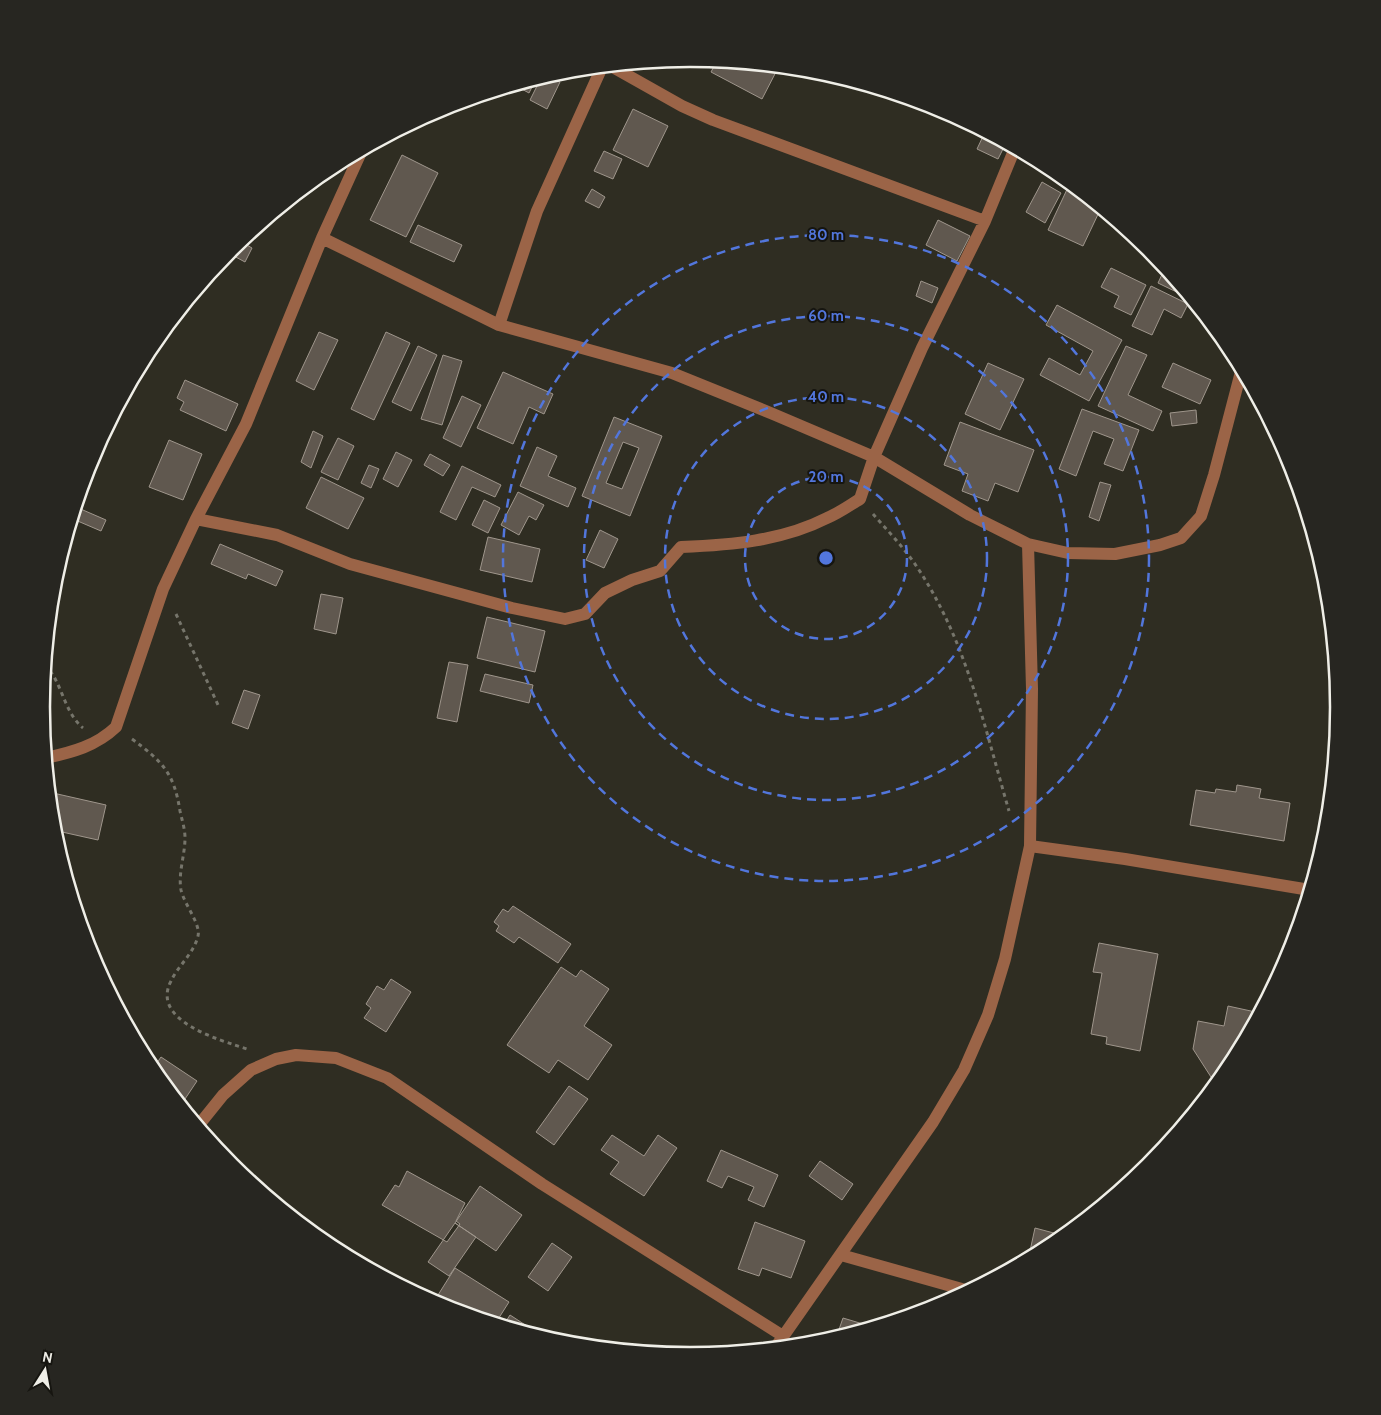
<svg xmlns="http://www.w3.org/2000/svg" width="1381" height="1415" viewBox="0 0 1381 1415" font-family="Cabin,sans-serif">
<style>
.building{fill:#60584f;stroke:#9f968c;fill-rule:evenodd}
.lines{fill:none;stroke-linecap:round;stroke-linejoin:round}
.path{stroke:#76756b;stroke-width:3;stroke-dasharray:4 4;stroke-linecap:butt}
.minor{stroke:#9b6447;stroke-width:12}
.ring{fill:none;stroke:#5276dc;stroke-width:2.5;stroke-dasharray:9 6}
.rim{fill:none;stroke:#efeee7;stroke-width:2.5}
.centre{fill:#5276dc;stroke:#161510;stroke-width:2.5}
.ring-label{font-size:15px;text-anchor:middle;font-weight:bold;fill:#5276dc;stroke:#161510;stroke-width:4;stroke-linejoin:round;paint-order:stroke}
</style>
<rect width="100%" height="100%" fill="#2f2d22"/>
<path class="building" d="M717 61 777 67 778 68 762 99 711 72Z
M547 76 560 82 547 109 530 100 541 78Z
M536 79 529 93 518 87 520 84Z
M633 109 668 126 648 167 613 150Z
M985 132 1006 143 998 159 977 149Z
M604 151 622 159 613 179 594 171Z
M402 155 438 173 406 237 370 220Z
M1042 182 1061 193 1045 223 1026 212Z
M1070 183 1101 208 1083 246 1048 230Z
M592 189 605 197 599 208 585 201Z
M268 219 259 235 252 232Z
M938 220 970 236 957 261 926 245Z
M418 225 462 245 454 262 410 242Z
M240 241 252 248 245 262 232 255Z
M1111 268 1146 285 1131 315 1114 307 1119 296 1101 287Z
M1165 268 1191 299 1158 283Z
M921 281 938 288 932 303 916 296Z
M1151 286 1188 304 1181 318 1164 309 1152 335 1132 326Z
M1057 305 1122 340 1089 401 1040 375 1049 358 1080 375 1093 351 1046 325Z
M319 332 338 340 314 390 296 381Z
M386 332 410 343 374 420 351 409Z
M418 346 437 355 411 411 392 402Z
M1126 346 1147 355 1128 395 1162 411 1153 431 1098 406Z
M443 355 462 361 442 425 421 419Z
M988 363 1024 379 1000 430 965 414Z
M1173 363 1211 380 1200 404 1162 387Z
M503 372 553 394 544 414 529 407 513 444 477 428Z
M185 380 238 404 226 431 180 410 184 402 177 398Z
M462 396 481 405 461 447 443 438Z
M1082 409 1139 430 1123 471 1104 464 1114 439 1093 431 1076 476 1059 469Z
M1196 410 1197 423 1172 426 1170 413Z
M614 417 662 436 630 516 582 496ZM623 442 639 448 622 489 606 483Z
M960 422 1034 450 1018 492 995 483 988 501 962 491 968 474 944 465Z
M313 431 323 436 311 468 301 462Z
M338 438 354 446 338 480 321 472Z
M169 440 202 454 183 500 149 487Z
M537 447 557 456 548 476 576 488 568 507 520 486Z
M396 452 412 460 398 487 383 479Z
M430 454 450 465 443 476 424 465Z
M369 465 379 469 371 488 361 483Z
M462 466 501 485 495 497 472 487 456 520 440 512Z
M321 477 364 498 348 529 306 508Z
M1100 482 1111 485 1099 521 1089 517Z
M518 492 544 505 536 520 529 516 519 535 501 525Z
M484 500 500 508 488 533 472 525Z
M76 507 106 520 101 531 73 519Z
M600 530 618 539 604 568 586 560Z
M488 537 540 549 532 582 480 570Z
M220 544 283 571 276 586 248 574 246 579 211 564Z
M321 594 343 598 336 634 314 629Z
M487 617 545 631 535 672 477 658Z
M449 662 468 665 457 722 437 718Z
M485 674 533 685 529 703 480 691Z
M244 690 260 695 248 729 232 723Z
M1237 785 1261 789 1259 798 1290 803 1284 841 1190 825 1196 790 1215 793 1216 789 1236 792Z
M53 793 106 805 98 840 53 830 51 803Z
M513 906 571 944 558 963 519 937 514 943 496 931 499 926 494 922 503 909 508 912Z
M1099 943 1158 954 1140 1051 1106 1044 1107 1037 1091 1034 1102 973 1093 972Z
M561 967 576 977 581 970 609 989 584 1026 612 1045 588 1080 558 1060 549 1073 507 1045Z
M391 979 411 992 386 1032 364 1018 371 1008 366 1004 377 986 384 990Z
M1228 1006 1260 1013 1230 1068 1222 1079 1211 1077 1193 1049 1198 1021 1224 1026Z
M161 1057 197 1081 181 1105 152 1070Z
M569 1086 588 1099 554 1145 536 1132Z
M612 1135 644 1156 658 1135 677 1148 644 1196 610 1174 619 1162 601 1150Z
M721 1150 778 1175 764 1207 748 1200 754 1187 728 1176 722 1188 707 1181Z
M820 1161 853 1184 842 1200 809 1176Z
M407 1171 465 1203 456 1221 460 1224 447 1242 382 1205 395 1185 399 1187Z
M480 1186 522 1215 496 1251 455 1223Z
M755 1222 805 1241 791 1278 762 1268 759 1276 738 1269Z
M455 1223 476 1237 449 1276 428 1262Z
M1035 1228 1065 1236 1051 1247 1035 1256 1036 1252 1030 1251Z
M552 1243 572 1257 548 1291 528 1277Z
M455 1268 509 1302 495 1324 470 1316 438 1295Z
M510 1315 530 1328 527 1333 503 1326Z
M843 1318 873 1327 836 1338Z"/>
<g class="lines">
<path class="path" d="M873 514C889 532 906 550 919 570 967 643 985 729 1009 811
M176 614 219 707
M45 665C63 683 63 711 83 728
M132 739C163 762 174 773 180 811 182 820 185 829 185 838 185 855 178 873 181 890 184 904 201 924 198 936 194 953 178 966 171 981 150 1021 220 1040 247 1049"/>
<path class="minor" d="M611 66 682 106 713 120 985 221
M322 238 499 325 672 373 773 414 874 457 970 515 1028 544 1068 553 1115 554 1160 545 1181 538 1201 516 1214 475 1242 368
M499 325 537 211 602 67
M196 519 277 535 350 564 512 608 565 619 585 614 605 593 632 580 660 571 681 547C731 545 782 541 827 518 839 513 850 505 860 499L874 457 922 348 985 221 1015 148
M46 758C73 752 96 746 116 727L163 589 196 519 246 424 322 238 362 150
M1030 846 1125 859 1310 890
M198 1126 223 1095 251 1070 276 1059 296 1055 336 1058 387 1078 542 1184 783 1336
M841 1255 969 1291
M775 1348 933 1122 964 1070 988 1015 1005 959 1030 846 1032 689 1028 544"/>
</g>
<g class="ring">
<circle cx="826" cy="558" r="81"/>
<circle cx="826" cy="558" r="161"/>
<circle cx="826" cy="558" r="242"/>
<circle cx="826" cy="558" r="323"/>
</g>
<path d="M0 0H1381V1415H0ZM50 707a640 640 0 1 1 1280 0a640 640 0 1 1-1280 0Z" fill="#272621" fill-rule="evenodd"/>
<path class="rim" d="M50 707a640 640 0 1 1 1280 0a640 640 0 1 1-1280 0Z"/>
<circle cx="826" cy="558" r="8" class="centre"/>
<g class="ring-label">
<text x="826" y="240">80 m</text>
<text x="826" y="321">60 m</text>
<text x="826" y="402">40 m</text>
<text x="826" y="482">20 m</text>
</g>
<g transform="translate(45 1370) rotate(11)" stroke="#161510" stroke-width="4" paint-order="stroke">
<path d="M0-4L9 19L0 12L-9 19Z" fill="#efeee7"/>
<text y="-8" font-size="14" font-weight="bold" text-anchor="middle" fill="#efeee7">N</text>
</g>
</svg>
